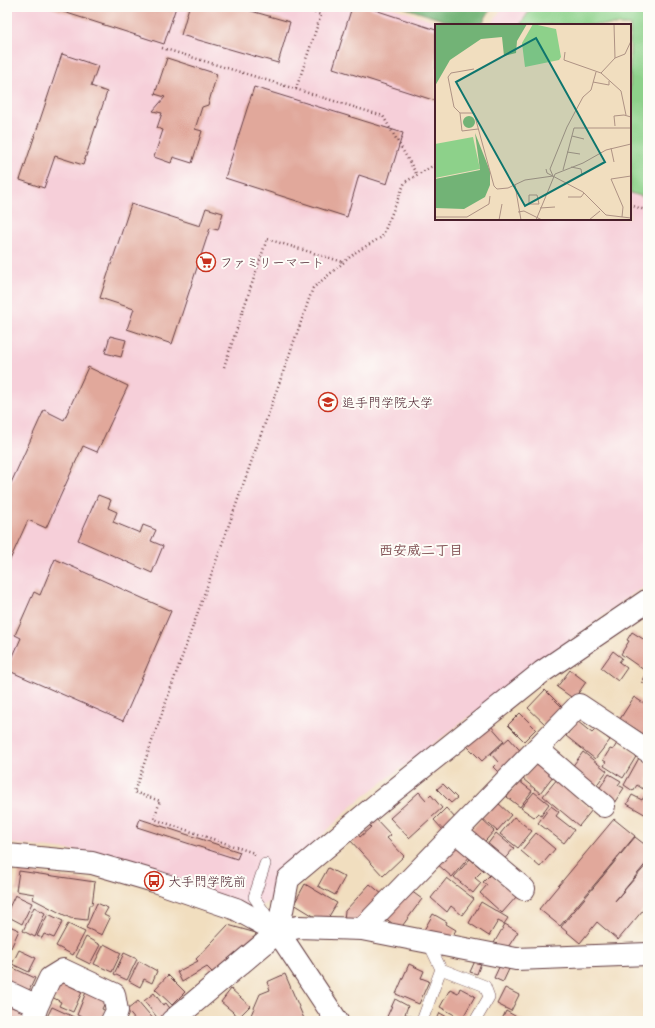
<svg xmlns="http://www.w3.org/2000/svg" width="655" height="1028" viewBox="0 0 655 1028" font-family="Itim,'Klee One',sans-serif">
<style>
.built{fill:#f6cfd9}
.green{fill:#8dd18a;stroke:#6c785a}
.forest{fill:#72b376;stroke:#5e6950}
.building{fill:#e1a89b}
.lines{fill:none;stroke-linecap:round;stroke-linejoin:round}
.lane-casing{stroke:#633c41;stroke-width:12}
.street-casing{stroke:#633c41;stroke-width:24}
.secondary-casing{stroke:#633c41;stroke-width:24}
.path{stroke:#633c41;stroke-width:2.5;stroke-dasharray:1 3;stroke-linecap:butt}
.lane{stroke:#fff;stroke-width:11}
.street{stroke:#fff;stroke-width:22}
.secondary{stroke:#fff;stroke-width:22}
.labels{text-anchor:middle;dominant-baseline:central;stroke-width:4;stroke-linejoin:round;paint-order:stroke}
.poi-label{font-size:13px;fill:#4a1f2b;stroke:#fdfcf7;text-anchor:start}
.neighbourhood-label{font-size:14px;font-weight:bold;fill:#7f4f52;stroke:#fdfcf7}
.inset-road{fill:none;stroke:#ae9284;stroke-width:1}
.view{fill:#0f766e;fill-opacity:0.15;stroke:#0f766e;stroke-width:2}
.inset-edge{fill:none;stroke:#4a1f2b;stroke-width:2}
</style>
<rect width="100%" height="100%" fill="#fdfcf7"/>
<filter id="ink" filterUnits="userSpaceOnUse"><feTurbulence type="fractalNoise" baseFrequency=".025" numOctaves="2"/><feDisplacementMap in="SourceGraphic" scale="8" xChannelSelector="R" yChannelSelector="G"/><feConvolveMatrix kernelMatrix="1 2 1 2 8 2 1 2 1" color-interpolation-filters="sRGB"/></filter>
<filter id="wash" filterUnits="userSpaceOnUse"><feTurbulence type="fractalNoise" baseFrequency=".012" numOctaves="4" result="noise"/><feDisplacementMap in="SourceGraphic" scale="16" xChannelSelector="R" yChannelSelector="G"/><feGaussianBlur stdDeviation="0.9" result="paint"/><feColorMatrix in="noise" values="0 0 0 0 0 0 0 0 0 0 0 0 0 0 0 0 0 1.4 0 .05"/><feComposite in="paint" operator="in"/></filter>
<g filter="url(#wash)">
<rect width="100%" height="100%" fill="#f1debf"/>
<path class="built" d="M7 7H391L447 25H436V219H630V25H491L503 7H648V585L628 597 355 803 286 871 271 900 257 909 95 853 7 843Z"/>
<path class="green" d="M532 7H648V198L630 193V25H520Z"/>
<path class="forest" d="M403 7H492L481 25H458Z"/>
<g id="blocks">
<path class="building" d="M48 7H176L164 44Z
M189 7H237L290 22 278 63 181 35Z
M352 7H366L436 30V101L333 68Z
M62 54 98 66 91 86 107 92 83 165 55 156 44 188 20 180Z
M167 58 217 74 208 105 202 107 195 129 202 131 192 163 173 157 171 163 154 157 163 130 157 128 162 113 153 111 165 97 155 94Z
M254 87 403 133 387 184 359 175 347 217 225 178Z
M131 204 200 226 206 208 223 213 218 230 210 228 172 344 127 329 134 309 100 298Z
M110 336 126 340 121 357 105 353Z
M88 367 128 386 97 452 83 446 46 528 28 520 9 562 7 561V481L11 483 44 410 64 420Z
M98 495 111 500 108 508 117 512 113 522 140 533 143 525 156 530 151 541 163 546 152 573 78 540Z
M55 559 171 611 123 721 7 670 21 638 15 635 34 592 40 595Z
M632 632 648 642V664L644 670 621 654 629 641 627 640Z
M613 651 622 658 619 662 627 668 618 681 601 668Z
M570 670 586 682 574 699 557 687Z
M648 671V686L642 682Z
M545 690 562 707 545 724 528 708Z
M634 697 648 706V733L647 732 645 735 620 719Z
M520 713 536 729 524 741 508 725Z
M577 721 592 733 596 729 610 740 595 759 566 736Z
M490 725 504 741 482 761 467 746Z
M509 738 525 756 503 777 493 767 498 762 491 754Z
M617 743 637 755 623 778 604 766 606 762 603 760 610 749 613 750Z
M583 752 607 771 593 790 569 771Z
M639 758 648 764V786L645 785 643 789 637 785 633 791 624 785Z
M536 763 553 776 540 793 523 779Z
M609 774 621 781 618 785 624 788 614 803 597 792Z
M558 778 571 788 569 791 592 810 579 826 543 796Z
M519 781 532 791 520 807 507 797Z
M443 784 457 798 451 803 437 789Z
M648 790V816L627 804 632 795 642 800Z
M419 792 426 800 431 795 442 808 409 838 390 818Z
M534 792 549 804 541 815 538 813 534 817 521 808Z
M497 802 511 815 497 831 482 818Z
M551 806 559 812 556 816 574 830 564 843 538 823Z
M446 808 456 819 444 831 434 820Z
M374 817 391 835 387 838 404 856 383 876 350 840 357 833 360 837 371 827 367 823Z
M514 817 532 831 518 848 500 834Z
M140 819 240 852 237 859 137 827Z
M481 819 494 831 479 848 466 836Z
M614 819 635 836 560 926 539 909Z
M496 833 514 848 501 863 484 849Z
M536 833 555 849 540 867 521 851Z
M635 837 648 847V861L615 901 648 863V904L618 940 597 922 580 943 561 927Z
M455 841 471 855 452 877 436 863Z
M470 859 483 870 475 878 481 883 473 893 454 877Z
M328 868 345 877 335 895 318 886Z
M19 871 95 882 92 905H89L87 920 70 918 33 899 34 894 16 891Z
M491 874 517 896 502 913 480 893 487 885 483 882Z
M447 878 474 899 462 915 451 906 447 912 431 898Z
M305 884 337 903 325 923 294 904Z
M370 884 383 895 354 928 344 919 345 911Z
M407 888 422 899 400 929 385 918Z
M15 895 32 903 22 924 7 916V912Z
M481 902 508 918 504 924 498 921 489 936 469 923Z
M97 903 108 908 104 915 110 918 102 935 86 928Z
M34 907 45 913 35 937 23 931Z
M48 914 63 921 54 938 44 934 42 938 37 936Z
M433 914 447 922 446 924 456 930 448 943 424 930Z
M68 924 85 932 73 955 56 946Z
M505 924 518 932 506 950 494 943Z
M7 925 19 930 11 948 7 946Z
M228 925 256 933 253 945 217 977 207 967 182 982 177 972 198 961 196 959Z
M86 937 100 945 90 964 76 957Z
M104 944 121 953 112 972 94 964Z
M19 950 36 958 29 972 12 964Z
M124 953 137 959 127 980 114 974Z
M139 961 157 971 152 983 144 979 140 987 129 981Z
M475 961 481 963 477 974 470 972Z
M501 963 510 967 503 982 494 978Z
M409 964 424 971 421 978 429 981 419 1004 396 994Z
M11 967 35 978 27 995 7 986V976Z
M285 974 305 1021H254L251 1015 260 994 270 990 267 982Z
M168 975 185 992 172 1005 155 989Z
M60 981 82 992 73 1012 59 1006 61 1002 52 997Z
M460 988 475 996 462 1019 440 1007 450 989 458 993Z
M505 988 519 995 511 1011 497 1004Z
M231 989 250 1006 239 1017 221 1002Z
M86 992 106 1000 102 1009 106 1011 101 1021H91L77 1015Z
M154 993 163 1005 166 1003 172 1011 160 1021 144 1001Z
M395 999 408 1006 405 1014 413 1017 411 1021H385Z
M138 1001 155 1021H136L127 1010Z
M7 1002 10 1004 9 1006 24 1012 21 1021H7Z
M52 1007 76 1018 74 1021H53L47 1017Z
M506 1011 524 1021H501Z
M440 1013 454 1021H436Z"/>
</g>
</g>
<g filter="url(#ink)">
<use href="#blocks" fill-opacity="0" stroke="#633c41" stroke-width="1"/>
<g class="lines">
<defs>
<path id="lane" d="M265 864 254 897 273 925
M428 942 441 969 485 986 489 997 475 1021
M422 1021 441 969"/>
<path id="street" d="M537 749 604 806
M456 832 524 889
M7 855 92 863 154 881 236 909 278 932
M362 929 579 705 648 751
M278 932 288 879 381 801 542 672 648 600
M7 992 37 1006
M32 1021 37 1006 50 978 63 970 114 994 117 1011 112 1021
M172 1021 278 932 298 927 362 929 516 959 648 954"/>
<path id="secondary" d="M278 932 337 1021"/>
</defs>
<use href="#lane" class="lane-casing"/>
<use href="#street" class="street-casing"/>
<use href="#secondary" class="secondary-casing"/>
<path class="path" d="M162 48 383 116 417 175
M296 89 321 15 299 7
M630 205 648 211
M224 367 267 239 343 262
M254 855V853L154 819 160 801 134 792 313 288 356 252 382 237 405 182 436 164"/>
<use href="#lane" class="lane"/>
<use href="#street" class="street"/>
<use href="#secondary" class="secondary"/>
</g>
</g>
<defs>
<symbol id="supermarket-ring" viewBox="-11 -11 22 22"><circle r="9.5" fill="#fdfcf7" stroke="#c8321e" stroke-width="1.5"/><path d="M-6-5.5h2.5l.6 2H6L4.5 2H-2.5L-4.4-4H-6ZM-1.5 3.2a1.3 1.3 0 1 0 .1 0ZM3 3.2a1.3 1.3 0 1 0 .1 0Z" fill="#c8321e"/></symbol>
<symbol id="university-ring" viewBox="-11 -11 22 22"><circle r="9.5" fill="#fdfcf7" stroke="#c8321e" stroke-width="1.5"/><path d="M0-5L7-2L0 1L-7-2ZM-4 1L0 2.5L4 1V4Q0 6-4 4Z" fill="#c8321e"/></symbol>
<symbol id="bus-ring" viewBox="-11 -11 22 22"><circle r="9.5" fill="#fdfcf7" stroke="#c8321e" stroke-width="1.5"/><path d="M-5-6H5V4H4V6H2V4H-2V6H-4V4H-5ZM-3.5-4V0h7V-4ZM-3.5 1.2v1.5H-2V1.2ZM2 1.2v1.5H3.5V1.2Z" fill="#c8321e"/></symbol>
</defs>
<g fill-rule="evenodd">
<use href="#supermarket-ring" x="195" y="251" width="22" height="22"/>
<use href="#university-ring" x="317" y="391" width="22" height="22"/>
<use href="#bus-ring" x="143" y="870" width="22" height="22"/>
</g>
<g class="labels">
<g class="poi-label">
<text x="220" y="262">ファミリーマート</text>
<text x="342" y="402">追手門学院大学</text>
<text x="168" y="881">大手門学院前</text>
</g>
<g class="neighbourhood-label">
<text x="421" y="550">西安威二丁目</text>
</g>
</g>
<g transform="translate(435 24)">
<rect width="196" height="196" fill="#f1debf"/>
<path d="M98 0 121 5 126 33 124 36 90 43 87 19ZM38 113 45 145 0 154V120Z" fill="#8dd18a"/>
<path d="M0 0H92L82 17 81 29 69 32 67 13 46 15 15 36 0 62ZM28 98a6 6 0 1 1 12 0a6 6 0 1 1-12 0ZM40 109 55 147V161L50 173 29 185 0 184V155L45 146Z" fill="#72b376"/>
<path class="inset-road" d="M130 28 129 36 166 49 186 67 191 91M180 34 190 30 196 17M39 45 16 49 13 53 19 83 25 89H39L59 162 62 165 73 164 90 156 118 152M166 49 180 34 179 0M158 58 174 61V57M25 89 27 107 43 105M180 102 179 92 189 91 196 93M137 112 149 115M176 124 179 138M132 128 145 130M136 143 146 145 147 151M111 145 112 149 148 168 171 191 196 194M128 146 139 104H196M118 152 115 145 132 103 148 73 156 66 161 48M80 161 86 196M94 171H102L104 180H94ZM133 173H146L149 169M105 184 120 183M83 188 89 187 107 196H118M0 193H32L54 180 55 172M187 193 188 183 176 155 196 152M64 196 67 180M101 196 120 150 148 139 171 126 196 120M154 196 165 187"/>
<path class="view" d="M101 14 170 138 90 182 21 58Z"/>
<rect width="196" height="196" class="inset-edge"/>
</g>
<rect width="655" height="1028" fill="none" stroke="#fdfcf7" stroke-width="24"/>
</svg>
